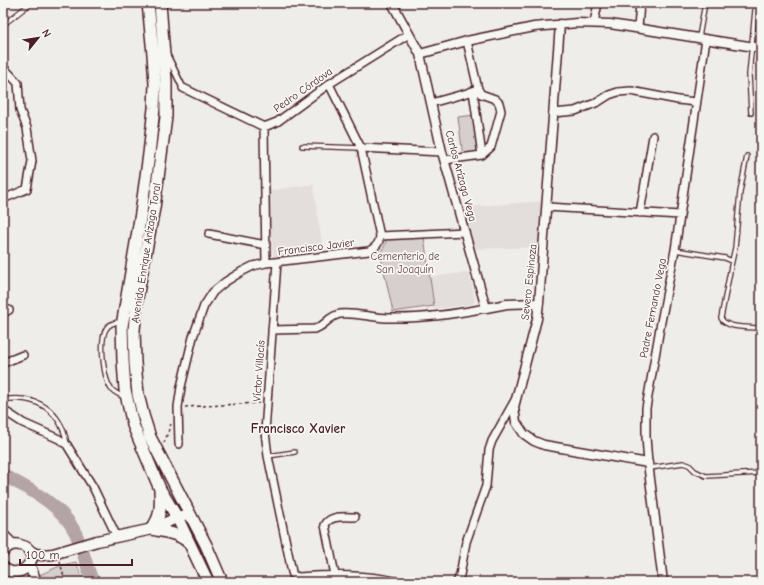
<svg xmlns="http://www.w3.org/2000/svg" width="764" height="585" viewBox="0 0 764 585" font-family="'Comic Neue',sans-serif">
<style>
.built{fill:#e3dedc}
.green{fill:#d7cfce;stroke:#90777c}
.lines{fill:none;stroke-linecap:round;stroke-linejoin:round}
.river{stroke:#b4a4a5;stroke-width:13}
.service-casing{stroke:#4a1f2b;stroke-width:6}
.pedestrian-casing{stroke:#4a1f2b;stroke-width:8}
.minor-casing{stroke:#4a1f2b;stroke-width:10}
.tertiary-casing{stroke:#4a1f2b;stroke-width:11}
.secondary-casing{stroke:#4a1f2b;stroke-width:13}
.primary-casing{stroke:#4a1f2b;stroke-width:14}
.path{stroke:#4a1f2b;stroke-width:1.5;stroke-dasharray:3 3;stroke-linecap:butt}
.service{stroke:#f6f6f2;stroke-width:3.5}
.pedestrian{stroke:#f6f6f2;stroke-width:5}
.minor{stroke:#f6f6f2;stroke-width:7}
.tertiary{stroke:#f6f6f2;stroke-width:8}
.secondary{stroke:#f6f6f2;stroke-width:10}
.primary{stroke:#f6f6f2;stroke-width:11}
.labels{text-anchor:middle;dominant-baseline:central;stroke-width:3.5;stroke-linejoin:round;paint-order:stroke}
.street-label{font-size:11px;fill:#4a1f2b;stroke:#f6f6f2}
.park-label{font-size:11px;fill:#6d4b54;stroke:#f6f6f2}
.quarter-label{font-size:13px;font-weight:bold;fill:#4a1f2b;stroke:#f6f6f2}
</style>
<rect width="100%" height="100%" fill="#efedea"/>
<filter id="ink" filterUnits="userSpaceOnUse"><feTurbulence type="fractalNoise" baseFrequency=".025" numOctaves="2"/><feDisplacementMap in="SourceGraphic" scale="8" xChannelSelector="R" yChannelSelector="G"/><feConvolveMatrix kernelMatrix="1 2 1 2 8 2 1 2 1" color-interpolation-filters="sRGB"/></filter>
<g filter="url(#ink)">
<path class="built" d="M313 184 323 250 273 257 267 191Z
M544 201 540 247 475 249 465 207Z
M469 272 475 300 473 304 434 309 429 277Z"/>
<path class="green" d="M475 115 482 153 463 157 458 117Z
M424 237 434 306 393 312 380 253 385 245 386 238Z
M76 562 84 582H41L37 576 62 565Z"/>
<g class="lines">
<path class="river" d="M3 475C29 489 61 504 75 532 83 548 86 566 93 582"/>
<defs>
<path id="service" d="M3 25 31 3
M699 37 705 3
M751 113 749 75 755 10 758 3
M302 146 361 148
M675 250 725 258 732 261 721 318C726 329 750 327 761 328
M732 261 735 248 740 192 747 156
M120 322C114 322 107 325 105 331 100 344 103 377 111 389 115 393 120 395 124 397
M3 400C36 394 61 410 67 444
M268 456 295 452
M650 468 683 463 689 465 695 471 706 476 761 473"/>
<path id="pedestrian" d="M167 55 183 88"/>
<path id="minor" d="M594 23 598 3
M638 28 640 3
M3 67 18 83 20 110 27 128 32 161 27 189 3 199
M183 88 264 127 277 122 329 84 409 34
M478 89 481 94 495 99 499 103 501 111 491 147 482 155
M431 103 467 93 478 89 467 41
M553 113 575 111 598 102 609 95 618 92 631 91 678 100 696 102
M264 127 266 263
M361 148 442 152
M445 160 482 155 473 91
M547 207 680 215
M640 213 653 136
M209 234 266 245
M380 236 465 232
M277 262 265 432 268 456 292 572 293 575 298 577C333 575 365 574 400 582
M3 313 9 310
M272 330 314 329C325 327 328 316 340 314 354 312 373 318 389 318 421 319 455 314 486 308
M3 363 23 355
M3 410 23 423 59 439 67 445 93 487 117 537
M179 444 178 407 181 387 193 337 204 306 213 292 225 282 241 272 253 266 266 263 369 251C376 247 379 244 380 236L361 148 329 84
M648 463 646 437V408L661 322 675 250 706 39
M3 533 14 544
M332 582 335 575 325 525C330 515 344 517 355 517
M457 582 460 575 466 542 486 486 489 450 492 441 515 400"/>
<path id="tertiary" d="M392 3 420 54 442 152 486 308 507 304 539 303
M560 24 539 303 537 319 514 407 516 422 524 434 534 441 544 445 648 463 663 582
M420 54 467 41 534 27 577 23 610 24 761 48"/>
<path id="secondary" d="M29 551 36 554 42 555 53 554 97 541 148 530 189 513
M3 552C7 546 13 543 20 545 48 551 20 585 3 567
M30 566 36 582"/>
<path id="primary" d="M148 3 153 54 155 84 154 108 149 154 141 213 122 326 123 361 125 390 133 425 160 489 178 519 208 582
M160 3 166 81V117L154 208 137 298 134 330 135 363 138 394 143 415 150 437 206 545 222 582
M151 529C165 532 179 533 189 543
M151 529C161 518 161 506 160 491"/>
</defs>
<use href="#service" class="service-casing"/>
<use href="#pedestrian" class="pedestrian-casing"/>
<use href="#minor" class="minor-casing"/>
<use href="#tertiary" class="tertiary-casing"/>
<use href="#secondary" class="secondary-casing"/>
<use href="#primary" class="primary-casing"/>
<path class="path" d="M185 407 259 403
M164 443 171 424
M60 561 65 582"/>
<use href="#service" class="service"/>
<use href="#pedestrian" class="pedestrian"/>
<use href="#minor" class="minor"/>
<use href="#tertiary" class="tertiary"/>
<use href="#secondary" class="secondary"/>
<use href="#primary" class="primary"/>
</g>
</g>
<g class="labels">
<g class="street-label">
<text transform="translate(303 90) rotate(-35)">Pedro Córdova</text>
<text transform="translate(461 176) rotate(75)">Carlos Arízaga Vega</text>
<text transform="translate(316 247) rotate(-7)">Francisco Javier</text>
<text transform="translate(146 253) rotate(-81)">Avenida Enrique Arízaga Toral</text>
<text transform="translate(529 282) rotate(-84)">Severo Espinoza</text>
<text transform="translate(653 308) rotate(-79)">Padre Fernando Vega</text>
<text transform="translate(259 371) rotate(-86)">Víctor Villacís</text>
</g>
<g class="park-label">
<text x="405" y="256">Cementerio de<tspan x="405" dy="13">San Joaquín</tspan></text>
</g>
<g class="quarter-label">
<text x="298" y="428">Francisco Xavier</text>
</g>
</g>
<rect width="764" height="585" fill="none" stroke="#f6f6f2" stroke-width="16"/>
<rect x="8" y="8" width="748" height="569" fill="none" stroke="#4a1f2b" stroke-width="1.5" filter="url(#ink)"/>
<g transform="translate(38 38) rotate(60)" stroke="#f6f6f2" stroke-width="3" paint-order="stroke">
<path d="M0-3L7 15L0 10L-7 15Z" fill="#4a1f2b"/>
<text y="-6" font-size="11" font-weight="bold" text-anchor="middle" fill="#4a1f2b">N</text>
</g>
<path d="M20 559v6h112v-6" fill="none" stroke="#4a1f2b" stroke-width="2"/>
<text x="26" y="559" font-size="12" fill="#4a1f2b" stroke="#f6f6f2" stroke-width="3" paint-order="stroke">100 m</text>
</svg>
